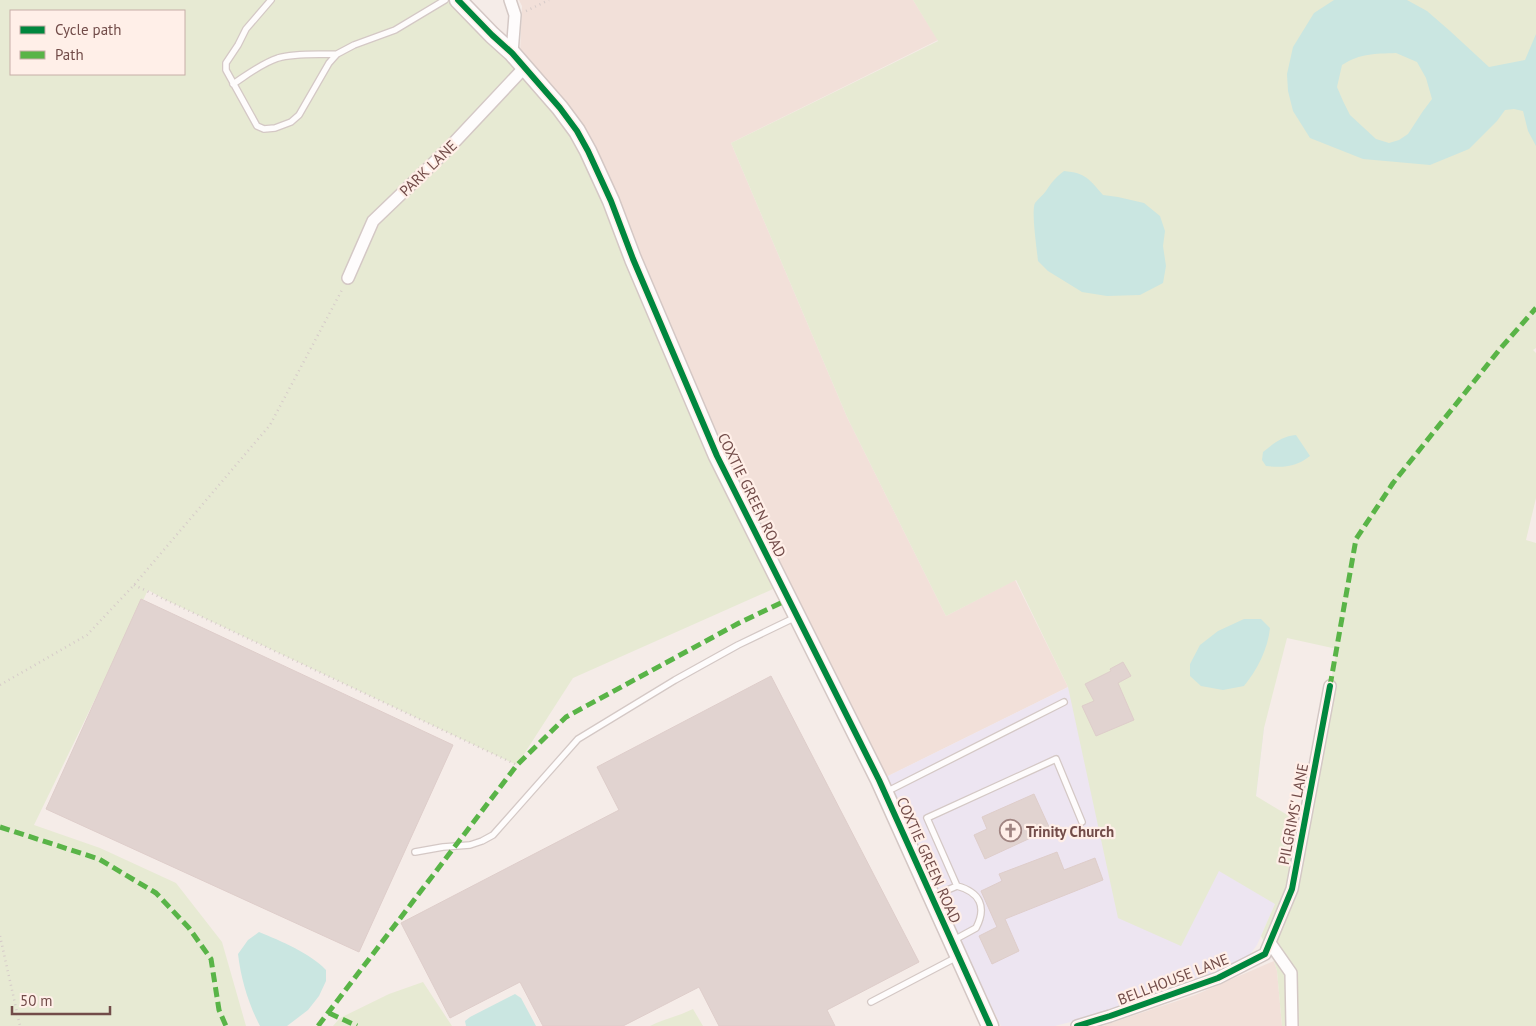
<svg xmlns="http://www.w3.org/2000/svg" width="1536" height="1026" viewBox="0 0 1536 1026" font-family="'PT Sans',sans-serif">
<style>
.residential{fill:#f2e0d9}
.education{fill:#ede5f1}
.green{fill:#e7ead3;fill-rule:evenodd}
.water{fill:#cae6e1;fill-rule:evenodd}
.building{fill:#e1d3d0;stroke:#decdca}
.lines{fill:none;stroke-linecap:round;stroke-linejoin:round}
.lane-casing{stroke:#d4c8c5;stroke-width:8}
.street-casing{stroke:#d4c8c5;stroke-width:14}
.secondary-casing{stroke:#d4c7c4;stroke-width:19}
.path{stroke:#d6cbc9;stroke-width:2.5;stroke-dasharray:1 4;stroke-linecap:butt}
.lane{stroke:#fefcfc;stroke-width:5.5}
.street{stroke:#fefcfc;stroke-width:11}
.secondary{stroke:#fefcfc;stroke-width:16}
.quiet{stroke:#59b447;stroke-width:5;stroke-dasharray:10 5;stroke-linecap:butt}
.cycleway-casing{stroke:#ffefe8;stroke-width:9}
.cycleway{stroke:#00873e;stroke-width:6}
.labels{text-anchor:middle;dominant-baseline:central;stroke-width:4.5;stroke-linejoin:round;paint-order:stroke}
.street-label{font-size:15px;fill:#724c49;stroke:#ffefe8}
.poi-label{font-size:15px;font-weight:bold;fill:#724c49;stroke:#ffefe8;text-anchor:start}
</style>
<rect width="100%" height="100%" fill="#f5ece8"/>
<path class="residential" d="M519 0H913L938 40 731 143 847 417 946 616 1015 580 1068 687 882 779 520 54 522 6Z
M1274 961 1277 971 1282 1026H1102L1195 995Z"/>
<path class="education" d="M1271 587 1264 728 1256 796 1275 904 1257 945 1248 957 1232 967 1117 1010 1055 1026H1001L882 779Z"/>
<path class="green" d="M0 0H466L559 108 782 585 573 678 517 765 164 599 148 590 34 825 100 848 176 883 222 942 246 1026H0ZM11 11H184V74H11Z
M913 0H1536V348L1533 350 1536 353V498L1526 540 1536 543V1026H1282L1277 971 1274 961 1261 936 1275 904 1219 871 1181 946 1118 918 1068 687 1016 580 946 616 847 417 731 143 938 41ZM1287 638 1337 649 1304 825 1256 796 1264 728Z
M423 982 452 1026H333L340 1018 389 994Z
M693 1009 703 1026H650C664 1019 679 1016 693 1009Z"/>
<path class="water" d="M1334 0H1407L1427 11 1450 31 1489 67 1525 60 1536 34V146L1528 131 1523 111 1514 109 1505 110 1497 121 1469 149 1430 165 1363 159 1310 138 1293 111 1288 91 1287 74 1293 47 1314 13ZM1396 53 1417 62 1426 78 1432 99 1423 111 1408 134 1399 140 1389 143 1376 139 1350 115 1343 101 1337 87 1342 65C1361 53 1374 54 1396 53Z
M1064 171C1086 173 1089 179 1103 195L1118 197 1144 203 1160 216 1165 231 1163 246 1166 266 1163 283 1140 295 1107 296 1082 292 1048 271 1038 261C1037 250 1031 211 1035 203 1038 199 1043 195 1046 191 1052 182 1055 178 1064 171Z
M1296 435 1310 456C1296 467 1283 468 1266 466L1262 460 1263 452C1273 444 1282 436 1296 435Z
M1244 619H1261L1270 628C1268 649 1257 670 1244 686L1223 690 1201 686 1190 676V664L1200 645 1218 631Z
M259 932C281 941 310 953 326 970V981L319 996 308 1010 287 1026H260C248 1003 241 979 238 954L248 940Z
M515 994 521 998 536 1026H466L465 1021 470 1017Z"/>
<path class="building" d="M141 599 453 745 359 952 46 809Z
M1123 662 1131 676 1118 683 1134 720 1096 736 1082 706 1094 701 1085 684 1111 671 1110 669Z
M771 676 919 962 827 1010 835 1026H719L699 987 623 1026H543L520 982 450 1018 401 923 619 810 597 767Z
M1034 794 1050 829 985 859 974 835 987 829 982 817Z
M1057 852 1064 870 1095 858 1103 880 1005 919 1019 951 992 964 979 936 997 927 981 891 1002 881 999 874Z"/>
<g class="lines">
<defs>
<path id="lane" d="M271 0 246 29 238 45 226 63V70L257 126 264 129 275 128 291 122 299 115 329 63 337 54 354 45 395 30 445 0
M233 84C247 75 262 63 278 58 296 53 318 55 337 54
M886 792 1064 702
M415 852 443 847 470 845 482 841 493 835 578 739 675 680 738 645 796 617
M933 896 957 886 927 818 1056 759 1082 822
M954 940 976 928C987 907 980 892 957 886
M871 1002 957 957"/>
<path id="street" d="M510 0 515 15 512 53
M348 278 373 221 447 150 524 68
M1270 943 1291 973 1292 1026
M1077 1026 1110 1016 1218 978 1265 954 1292 889 1330 686"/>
<path id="secondary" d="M458 0 492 35 512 53 560 108 577 131 588 151 611 201 633 259 717 456 879 780 990 1026"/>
</defs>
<use href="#lane" class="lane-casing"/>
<use href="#street" class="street-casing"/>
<use href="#secondary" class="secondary-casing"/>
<path class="path" d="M526 11 549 0
M134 585 517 765
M0 685 87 635 134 585 270 425 343 288
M0 936 20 1026"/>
<use href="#lane" class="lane"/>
<use href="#street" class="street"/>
<use href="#secondary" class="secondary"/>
<path class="quiet" d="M1330 686 1356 539 1393 483 1500 349 1536 308
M0 827 99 859 156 893 189 928 211 959 219 1010 226 1026
M329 1013 357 1026
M318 1026 517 765 566 717 739 623 789 599"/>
<defs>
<path id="cycleway" d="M458 0 492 35 512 53 560 108 577 131 588 151 611 201 633 259 717 456 879 780 990 1026
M1077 1026 1110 1016 1218 978 1265 954 1292 889 1330 686"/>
</defs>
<use href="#cycleway" class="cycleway-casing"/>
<use href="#cycleway" class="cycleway"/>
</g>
<defs>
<symbol id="church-ring" viewBox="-11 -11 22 22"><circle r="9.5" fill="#ffefe8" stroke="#a08481" stroke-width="1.5"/><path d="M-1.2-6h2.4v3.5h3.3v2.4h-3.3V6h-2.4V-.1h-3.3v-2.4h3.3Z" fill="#a08481"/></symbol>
</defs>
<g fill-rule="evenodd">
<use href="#church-ring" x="998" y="818" width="25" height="25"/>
</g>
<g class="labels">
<g class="street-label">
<text transform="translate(428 168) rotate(-44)">PARK LANE</text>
<text transform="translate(752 495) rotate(64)">COXTIE GREEN ROAD</text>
<text transform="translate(1293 814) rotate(-79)">PILGRIMS' LANE</text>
<text transform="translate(929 860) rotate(66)">COXTIE GREEN ROAD</text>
<text transform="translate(1173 979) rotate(-21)">BELLHOUSE LANE</text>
</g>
<g class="poi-label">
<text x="1026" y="831">Trinity Church</text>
</g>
</g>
<rect x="10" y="10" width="175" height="65" fill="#ffefe8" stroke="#c7aea8"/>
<rect x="20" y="26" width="25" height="8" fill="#00873e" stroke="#c7aea8"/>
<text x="55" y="35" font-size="15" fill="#724c49">Cycle path</text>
<rect x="20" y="51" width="25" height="8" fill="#59b447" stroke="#c7aea8"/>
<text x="55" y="60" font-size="15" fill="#724c49">Path</text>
<path d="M12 1006v8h98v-8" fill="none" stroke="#724c49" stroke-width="2.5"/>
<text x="20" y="1006" font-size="15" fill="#724c49" stroke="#ffefe8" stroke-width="4" paint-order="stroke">50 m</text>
</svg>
